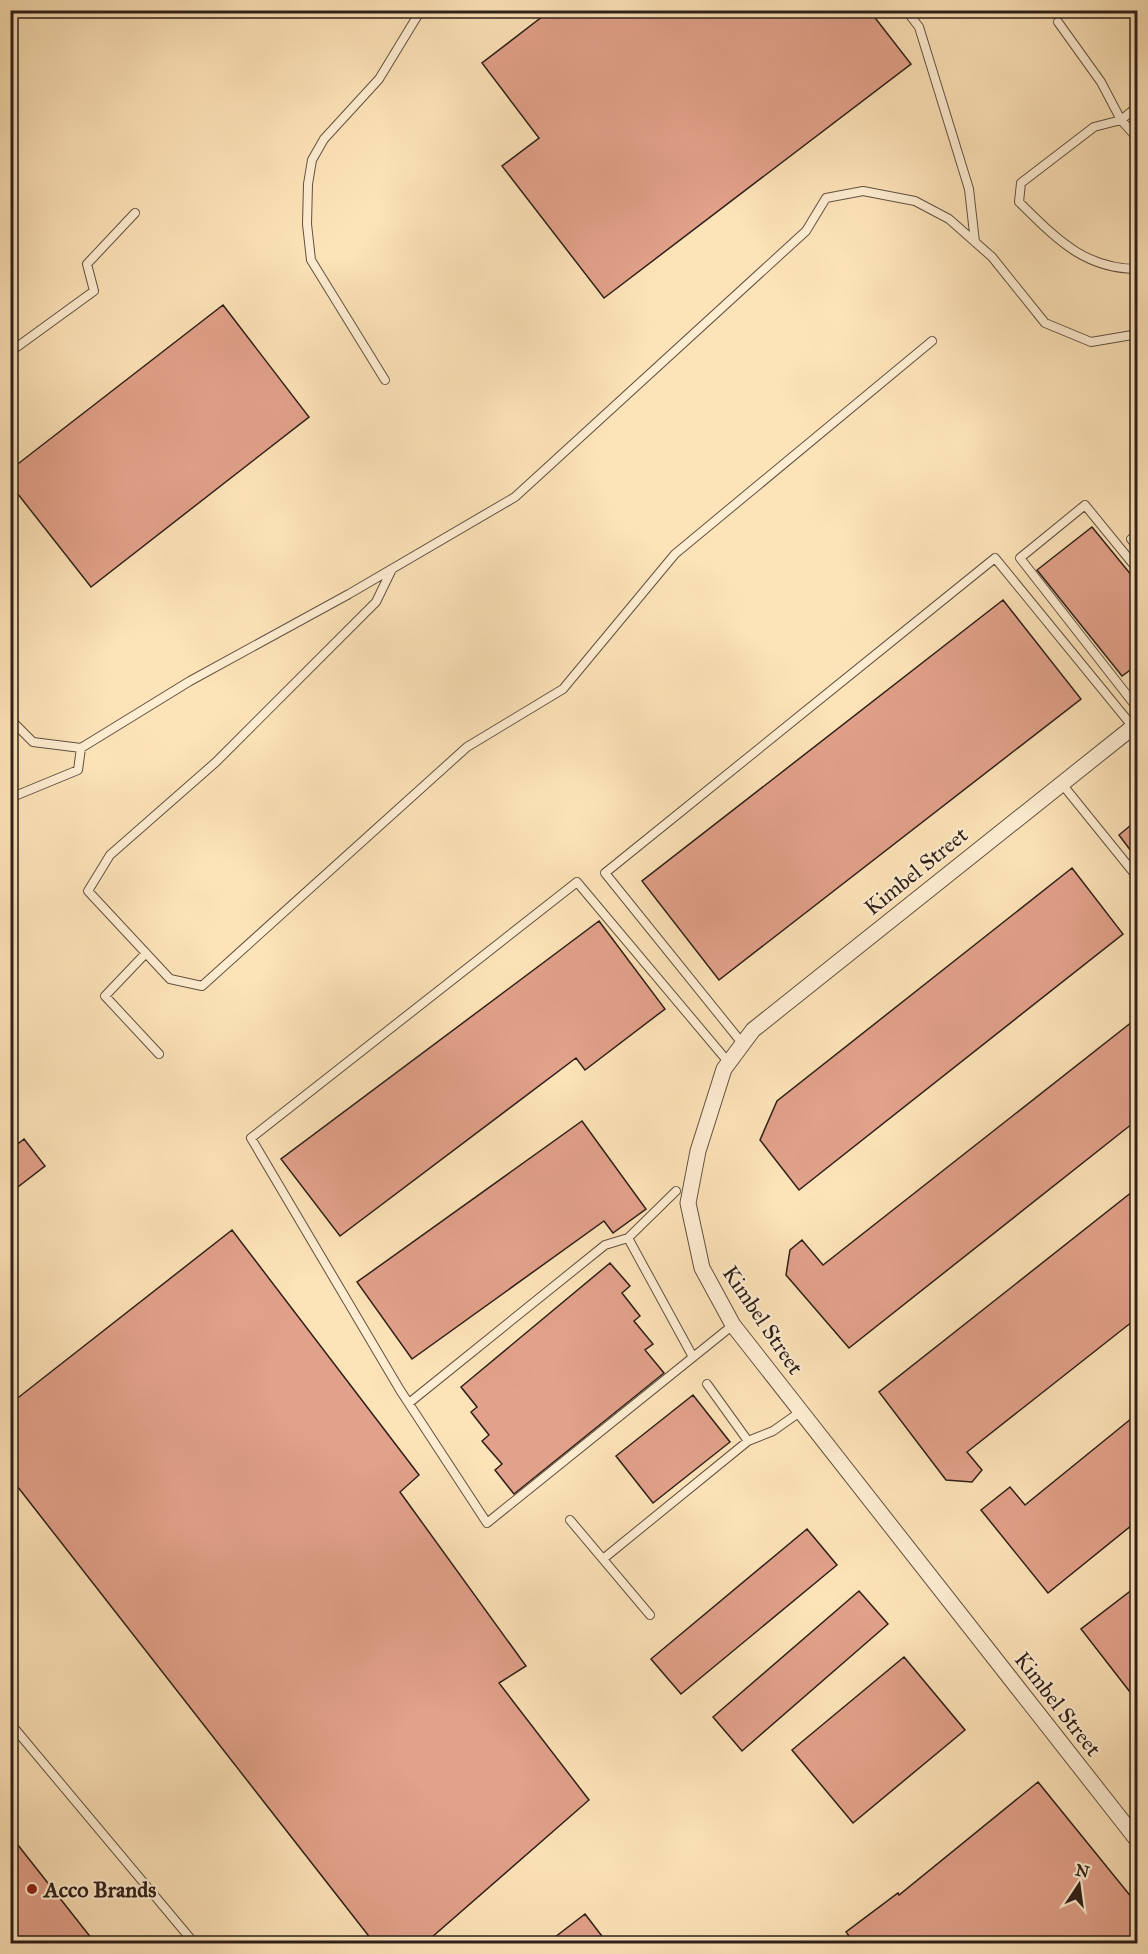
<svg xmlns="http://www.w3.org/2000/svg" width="1148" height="1954" viewBox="0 0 1148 1954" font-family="'IM FELL Great Primer',serif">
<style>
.building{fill:#e2a18a;stroke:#2e201a;stroke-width:1.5}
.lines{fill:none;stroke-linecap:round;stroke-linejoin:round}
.service-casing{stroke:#625142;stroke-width:10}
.minor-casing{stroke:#625142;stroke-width:17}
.service{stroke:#feedd1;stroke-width:8}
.minor{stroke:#feedd1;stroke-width:15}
.poi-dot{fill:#8f2418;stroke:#feedd1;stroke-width:2}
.labels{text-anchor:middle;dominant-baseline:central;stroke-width:4.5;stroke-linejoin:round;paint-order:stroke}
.street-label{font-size:22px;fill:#2e201a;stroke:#feedd1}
.poi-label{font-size:22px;font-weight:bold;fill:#2e201a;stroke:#feedd1;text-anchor:start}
</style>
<rect width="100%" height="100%" fill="#fde3b8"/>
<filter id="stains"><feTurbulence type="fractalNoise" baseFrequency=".00333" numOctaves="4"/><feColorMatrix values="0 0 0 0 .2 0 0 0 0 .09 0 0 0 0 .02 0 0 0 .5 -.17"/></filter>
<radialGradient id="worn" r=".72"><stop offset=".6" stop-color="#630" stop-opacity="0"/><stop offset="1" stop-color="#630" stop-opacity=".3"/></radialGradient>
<path class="building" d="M551 10H869L911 64 604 298 502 166 539 138 482 63Z
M223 305 309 417 91 587 10 484V470Z
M1092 527 1137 582V665L1122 676 1037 570Z
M1003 600 1081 699 719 980 642 881Z
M1137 820V859L1119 835Z
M1072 868 1123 934 799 1190 760 1140 777 1101Z
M599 921 665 1009 585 1070 576 1058 340 1236 281 1159Z
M1137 1018V1120L849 1348 786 1275 790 1250 802 1240 823 1265Z
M582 1121 646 1209 613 1233 604 1221 412 1359 357 1282Z
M24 1139 45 1166 10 1193V1150Z
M1137 1188V1318L967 1452 982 1470 972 1482 946 1480 879 1392Z
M232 1230 419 1475 400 1492 526 1666 499 1683 589 1800 424 1944H375L10 1477V1404Z
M610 1263 630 1286 622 1293 640 1316 634 1321 653 1344 645 1350 664 1373 514 1494 495 1470 502 1464 482 1441 489 1435 471 1412 477 1407 461 1387Z
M693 1395 730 1442 653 1503 616 1456Z
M1137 1414V1521L1048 1593 981 1510 1010 1487 1025 1505Z
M807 1529 837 1565 681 1694 651 1659Z
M1137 1586V1701L1081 1629Z
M859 1591 888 1624 742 1751 713 1717Z
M904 1657 965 1730 853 1823 792 1750Z
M1038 1782 1137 1904V1936L1128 1944H855L846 1932 898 1893 899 1895Z
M10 1835 96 1944H10Z
M585 1914 608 1944H546Z"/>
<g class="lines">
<defs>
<path id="service" d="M906 10 919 27 969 189 975 242
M1058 22 1101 82 1121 120 1138 139
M1138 106 1121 120 1094 127 1021 183 1019 202C1055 237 1083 269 1138 269
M10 352 94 291 87 264 135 213
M385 380 311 260 307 224 308 184 312 160 324 139 379 79 421 10
M1138 534 1131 539 1138 548
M392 569 376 602 216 762 110 855 88 891 170 979 202 986 467 747 563 689 675 554 932 341
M1138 570 1085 505 1020 558 1138 709
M10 719 33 742 81 748 190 681 349 594 515 497 806 231 826 198 863 191 915 201 949 219 992 257 1045 323 1091 342 1138 334
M1062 784 1138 878
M10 798 78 770 81 748
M146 953 105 996 159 1054
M742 1043 605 873 995 558 1133 727
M729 1063 577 882 251 1138 400 1390 487 1523 733 1325
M628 1238 676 1191
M707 1384 748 1441
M409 1403 605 1245 628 1238 693 1357
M570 1520 650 1615
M603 1559 748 1441 773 1431 800 1412
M10 1723 195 1944"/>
<path id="minor" d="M1138 723 753 1030 724 1069 698 1151 688 1203 702 1268 733 1325 1138 1841"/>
</defs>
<use href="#service" class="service-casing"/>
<use href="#minor" class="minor-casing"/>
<use href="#service" class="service"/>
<use href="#minor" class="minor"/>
</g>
<circle class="poi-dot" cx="32" cy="1889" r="6"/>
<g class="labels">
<g class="street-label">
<text transform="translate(916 871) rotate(-39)">Kimbel Street</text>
<text transform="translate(763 1320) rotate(56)">Kimbel Street</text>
<text transform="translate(1058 1704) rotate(52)">Kimbel Street</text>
</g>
<g class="poi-label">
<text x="44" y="1889">Acco Brands</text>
</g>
</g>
<rect width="1148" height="1954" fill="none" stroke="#fde3b8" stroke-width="36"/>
<rect x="12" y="12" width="1124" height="1930" fill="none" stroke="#2e201a" stroke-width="3"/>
<rect x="18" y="18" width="1112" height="1918" fill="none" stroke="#2e201a" stroke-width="1.5"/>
<g transform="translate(1079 1885) rotate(13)" stroke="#feedd1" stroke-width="4.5" paint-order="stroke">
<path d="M0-4.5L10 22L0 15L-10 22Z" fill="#2e201a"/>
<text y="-9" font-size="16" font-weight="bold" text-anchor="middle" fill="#2e201a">N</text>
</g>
<rect width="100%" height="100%" filter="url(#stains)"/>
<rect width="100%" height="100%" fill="url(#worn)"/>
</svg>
